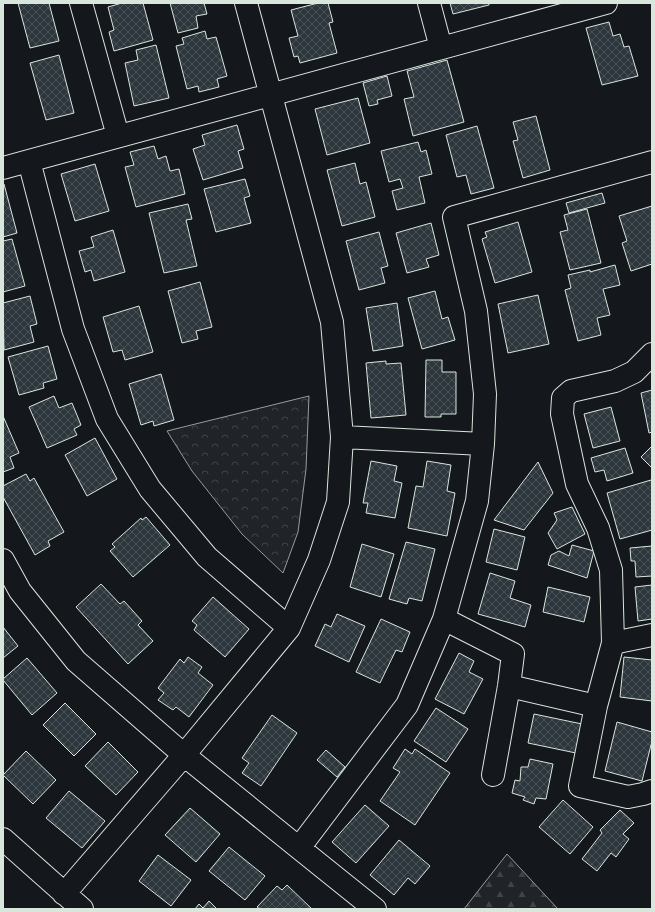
<svg xmlns="http://www.w3.org/2000/svg" width="655" height="912" viewBox="0 0 655 912" font-family="Overpass,sans-serif">
<style>
.forest{fill:url(#forest-firs);stroke:#939e99}
.park{fill:url(#park-crowns);stroke:#939e99}
.building{fill:url(#building-cross-hatch);stroke:#d8e6dc}
.lines{fill:none;stroke-linecap:round;stroke-linejoin:round}
.minor-casing{stroke:#d8e6dc;stroke-width:24}
.minor{stroke:#14181c;stroke-width:22}
</style>
<defs>
<pattern id="forest-firs" width="22" height="20" patternUnits="userSpaceOnUse"><rect width="22" height="20" fill="#202428"/><path d="M5 1l3.5 6h-7zM16 11l3.5 6h-7z" fill="#404447"/></pattern>
<pattern id="park-crowns" width="20" height="18" patternUnits="userSpaceOnUse"><rect width="20" height="18" fill="#202428"/><path d="M2 6a3 3 0 1 1 6 0M12 15a3 3 0 1 1 6 0" fill="none" stroke="#404447"/></pattern>
<pattern id="building-cross-hatch" width="8" height="8" patternUnits="userSpaceOnUse"><rect width="8" height="8" fill="#2c363c"/><path d="M0 0l8 8M0 8l8-8" fill="none" stroke="#4a5358"/></pattern>
</defs>
<rect width="100%" height="100%" fill="#14181c"/>
<path class="forest" d="M507 854 558 909H464Z"/>
<path class="park" d="M309 396 306 469 298 532 283 573 242 534 192 471 167 431Z"/>
<path class="building" d="M18 3H49L59 41 30 48Z
M122 3H143L153 40 114 51 109 32 114 30 108 7Z
M170 3H204L207 14 196 16 198 28 178 33Z
M318 3H328L333 22 329 23 337 53 300 63 298 56 294 57 289 38 298 36 291 10Z
M450 3H489V5L453 14Z
M609 22 613 36 620 34 624 47 629 46 638 76 602 85 586 28Z
M205 31 207 39 216 37 227 76 217 79 219 87 199 92 198 86 187 89 176 46 184 44 182 38Z
M156 45 169 98 134 106 125 63 138 60 136 50Z
M59 55 74 113 46 120 30 63Z
M447 60 464 122 413 136 404 99 414 97 407 71Z
M387 76 392 96 377 100 378 104 369 106 363 83Z
M358 98 370 143 327 155 315 109Z
M536 116 550 170 523 178 513 141 518 140 513 122Z
M237 125 244 149 238 151 243 168 203 180 193 149 205 145 202 135Z
M477 126 494 188 471 194 466 175 457 177 446 135Z
M418 142 421 152 426 150 432 174 419 177 425 203 397 210 392 191 403 188 400 179 389 182 381 151Z
M154 146 158 159 166 156 170 171 179 169 185 194 136 207 125 167 134 165 130 152Z
M355 163 360 184 366 182 375 217 342 226 327 170Z
M95 164 109 211 75 221 61 174Z
M245 179 250 196 244 198 251 223 216 232 204 189Z
M3 184H4L17 233 3 237Z
M602 193 605 203 569 213 566 203Z
M188 204 192 219 186 220 197 266 164 273 149 213Z
M652 206V264L631 271 622 243 627 241 619 216Z
M587 209 601 263 570 270 560 232 568 230 564 215Z
M518 222 532 272 495 283 482 239 487 237 485 232Z
M431 223 439 255 426 259 429 267 407 273 396 233Z
M113 230 125 272 94 281 91 270 85 272 79 251 94 247 91 237Z
M379 232 388 266 381 268 385 283 359 290 346 241Z
M12 239 25 286 3 292V241Z
M615 265 620 285 603 289 610 315 597 318 601 335 578 341 565 290 571 288 568 275 590 270V272Z
M200 282 212 327 196 331 198 339 182 343 168 291Z
M435 291 442 319 448 317 455 340 422 349 408 298Z
M538 295 549 344 508 353 498 304Z
M30 296 37 324 30 326 34 342 4 350 3 303Z
M397 303 403 346 373 351 366 308Z
M139 306 153 352 125 360 122 350 113 352 103 317Z
M48 346 57 379 43 383 44 388 19 395 8 357Z
M426 360H442V372H456V414H441V417H425Z
M386 361V364L401 363 406 415 371 418 366 363Z
M161 374 174 420 154 426 153 421 141 425 129 384Z
M652 390V432L649 433 641 393Z
M54 396 59 408 72 403 81 425 74 429 77 435 47 448 29 407Z
M611 407 620 441 593 448 584 414Z
M3 416 19 453 10 457 14 468 3 472Z
M95 438 117 479 87 496 65 455Z
M652 446V468L641 457Z
M625 448 633 473 607 481 604 470 595 472 591 458Z
M371 461 397 466 394 481 402 483 395 518 366 513 368 503H363Z
M427 461 451 465 447 491 455 493 447 536 408 528 416 486 423 487Z
M538 462 553 493 524 530 494 520Z
M26 474 30 481 34 478 64 532 48 541 50 546 35 555 3 497V486Z
M651 480 652 483V530L620 539 607 493Z
M572 507 585 534 557 549 548 533 557 520 554 513Z
M146 517 170 545 133 577 110 551 115 547 112 544 141 518 142 520Z
M494 529 525 537 517 570 486 562Z
M406 542 435 549 422 601 409 598 407 604 389 599Z
M362 544 394 554 381 597 350 587Z
M572 545 594 551 587 578 548 565 551 555 559 551 569 556Z
M652 546V576L636 577 635 561H631L630 548Z
M490 573 515 581 510 598 531 605 525 627 478 614Z
M101 584 120 604 124 601 142 621 138 625 153 641 128 664 76 607Z
M652 585V619L638 621 635 587Z
M548 587 590 597 584 622 543 612Z
M213 597 249 629 225 657 194 630 197 625 192 621Z
M337 614 365 626 349 662 315 646 325 624 331 627Z
M381 619 410 632 402 652 396 650 380 683 356 672Z
M3 627 18 646 3 658Z
M459 653 474 661 469 672 483 679 464 714 435 699Z
M188 657 202 667 198 673 213 685 189 717 176 707 173 710 158 700 164 693 158 688 180 659 184 663Z
M624 657 652 660V701L620 697Z
M27 658 57 693 32 715 3 680V679Z
M65 703 96 734 74 756 43 725Z
M436 708 468 729 446 762 414 741Z
M534 714 582 724 576 753 528 743Z
M272 715 297 733 261 786 242 773 249 763 242 758Z
M617 722 652 732V741L642 781 605 771Z
M108 742 138 772 116 795 85 766Z
M405 749 412 754 415 749 450 773 415 825 380 801 400 772 393 768Z
M326 750 345 767 337 777 317 760Z
M26 751 56 780 33 804 3 775Z
M530 759 553 764 546 799 536 798 534 804 523 800 525 797 512 793 515 780 520 781 521 767H528Z
M69 791 105 821 82 848 46 818Z
M563 800 593 827 570 854 539 827Z
M365 805 389 826 356 863 332 842Z
M190 808 220 834 196 862 165 835Z
M620 810 634 823 623 834 629 839 616 857 611 853 597 871 582 859 602 833 600 830Z
M399 840 430 866 415 884 408 878 394 895 370 875Z
M229 847 265 876 245 900 209 871Z
M158 855 191 880 171 906 139 881Z
M287 885 312 909H260L257 907 277 886 282 890Z
M209 901 217 909H195L199 904 203 908Z"/>
<g class="lines">
<defs>
<path id="minor" d="M81 3 118 136
M429 3 441 48
M29 161 73 329 107 419 150 489 207 557 289 628
M3 168 606 3
M652 354 634 372 615 381 571 391 563 398 562 414 577 484 598 528 611 570 613 643 652 635
M342 437 483 444
M3 560 20 591 76 661 184 755 299 848 375 909
M444 619 513 654 509 686 493 775
M613 643 596 706 580 786 628 797 643 794 652 791
M509 686 596 706
M3 839 82 909
M299 848 407 705 444 619 477 501 483 444 485 394 476 311 454 217 652 162
M64 894 184 755 289 628 319 560 338 502 342 437 332 322 246 3"/>
</defs>
<use href="#minor" class="minor-casing"/>
<use href="#minor" class="minor"/>
</g>
<rect width="655" height="912" fill="none" stroke="#d8e6dc" stroke-width="8"/>
</svg>
